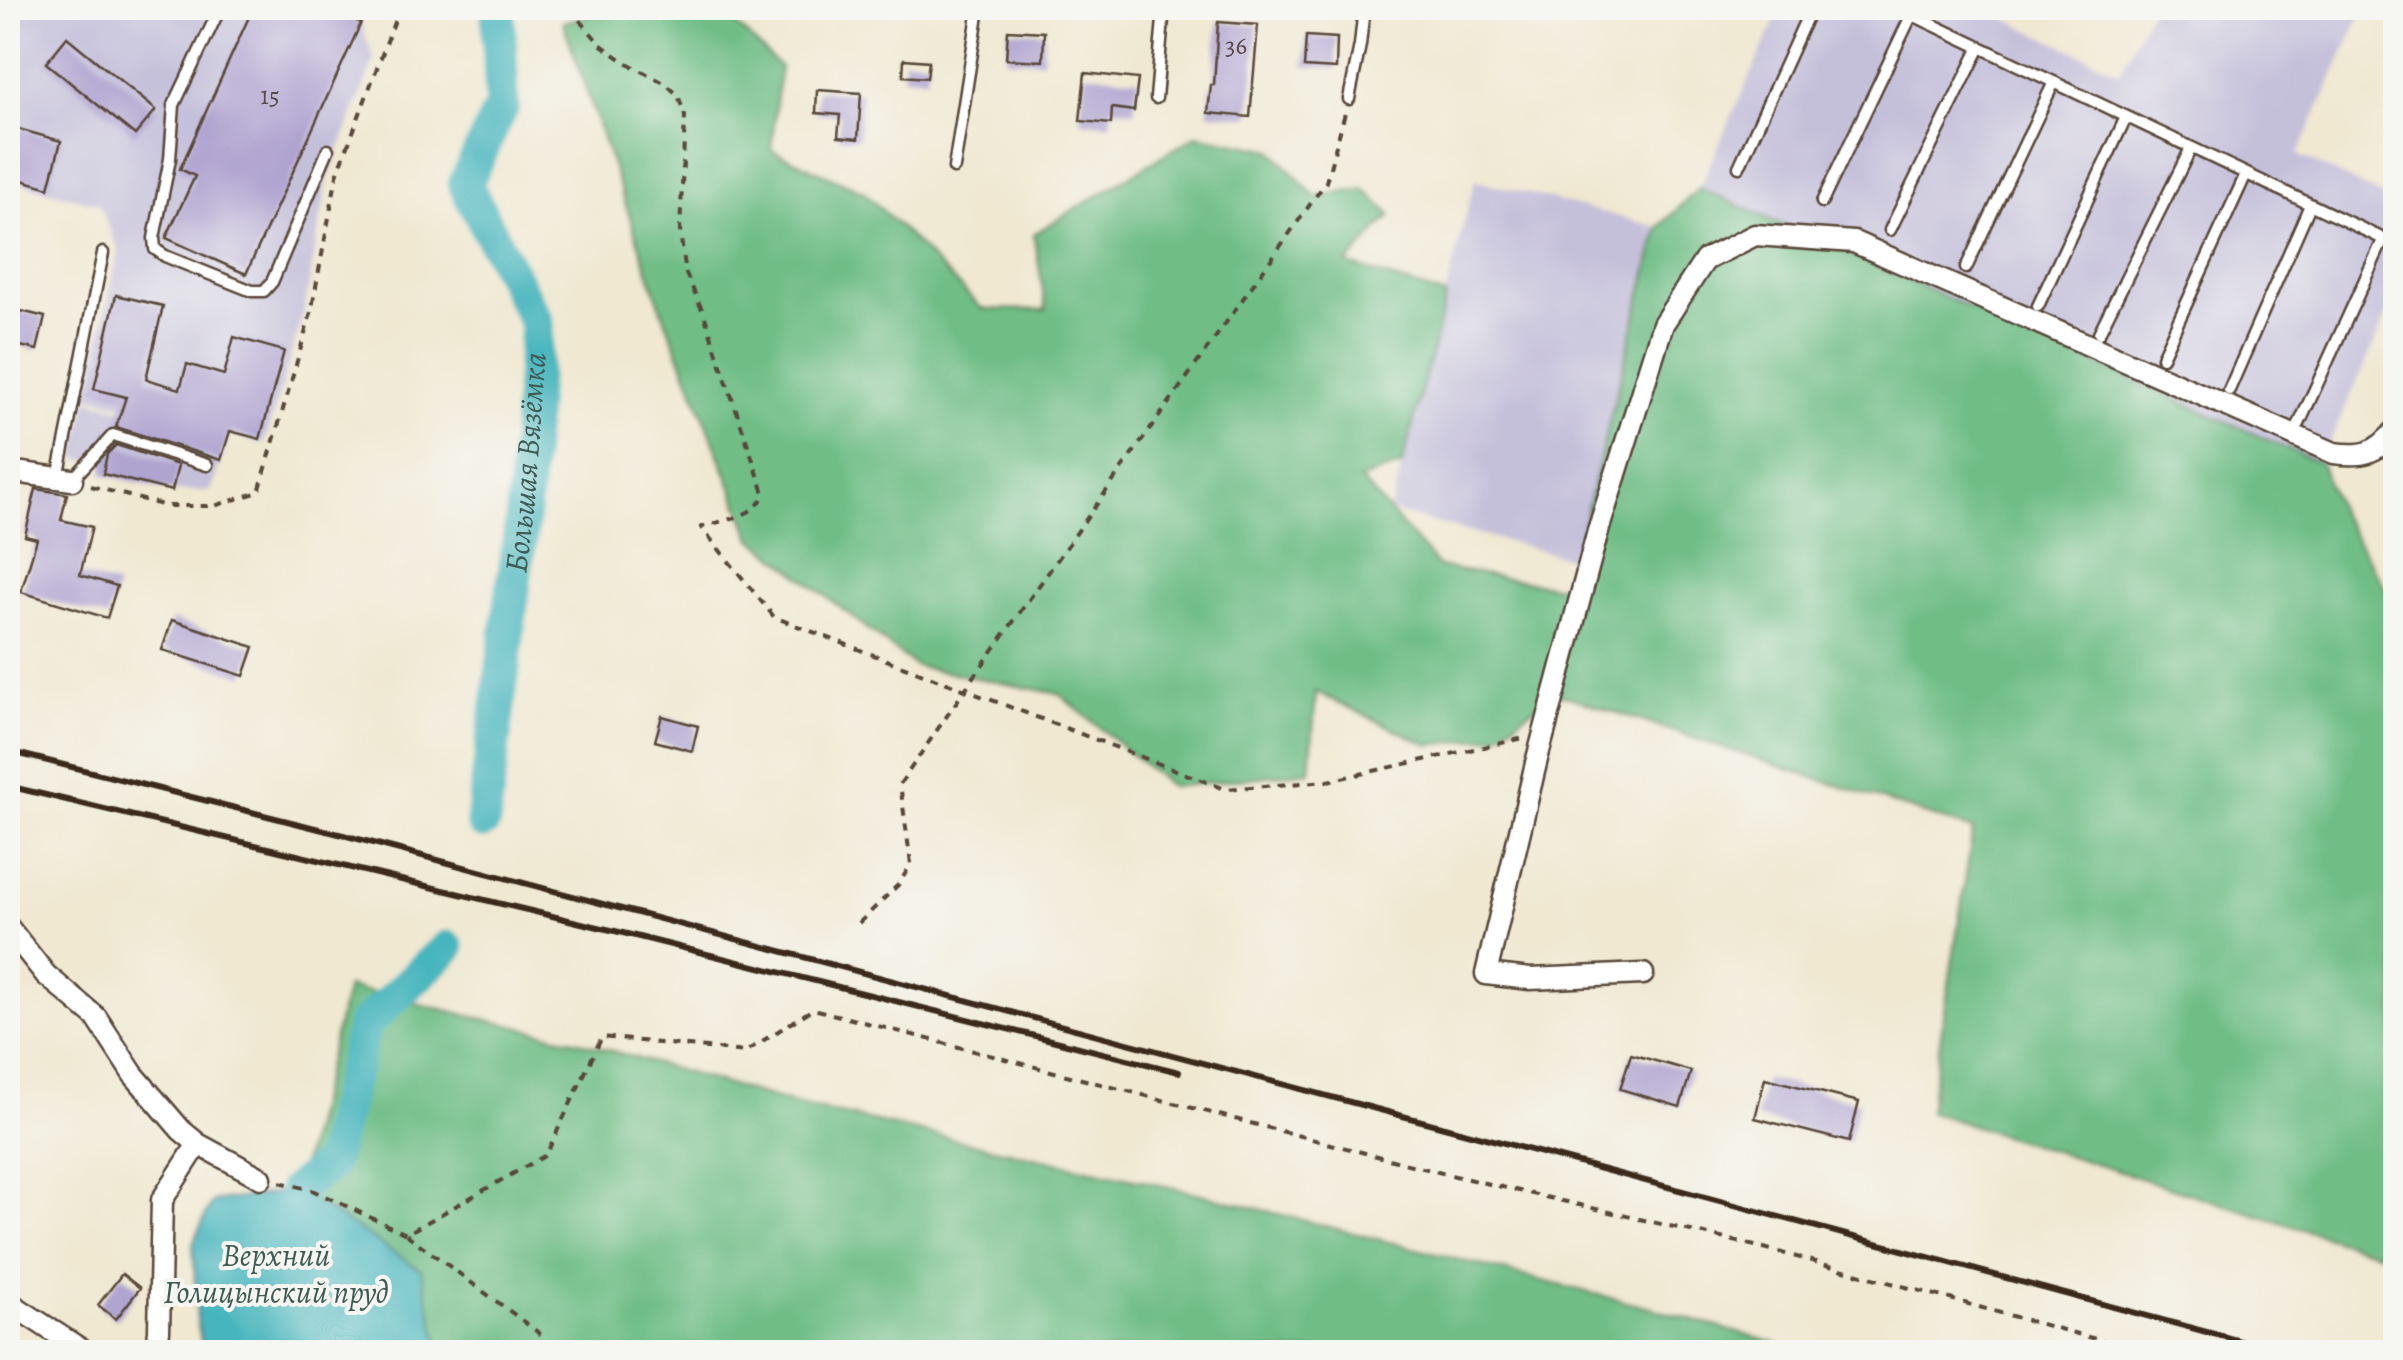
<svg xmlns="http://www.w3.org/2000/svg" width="2403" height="1360" viewBox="0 0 2403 1360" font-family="Alegreya,serif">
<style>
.industrial{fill:#c5c0da}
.forest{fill:#6fbd86;stroke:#557452;stroke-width:2.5}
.water{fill:#46b5bd;stroke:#40706e;stroke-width:2.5}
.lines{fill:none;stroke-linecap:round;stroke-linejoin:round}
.river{stroke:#46b5bd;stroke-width:35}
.building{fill:#afa3d0}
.service-casing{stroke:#564639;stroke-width:15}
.minor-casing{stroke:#564639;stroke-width:25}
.path{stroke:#564639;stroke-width:4;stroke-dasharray:8 8;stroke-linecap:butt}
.service{stroke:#fff;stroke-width:10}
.minor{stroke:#fff;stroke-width:20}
.rail{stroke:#3b2a1e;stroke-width:6}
.labels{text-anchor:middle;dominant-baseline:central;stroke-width:8;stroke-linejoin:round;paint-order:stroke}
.number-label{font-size:25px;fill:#58484a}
.water-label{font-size:32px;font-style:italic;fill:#3f5b56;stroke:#f6f6f2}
</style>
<rect width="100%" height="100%" fill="#f6f6f2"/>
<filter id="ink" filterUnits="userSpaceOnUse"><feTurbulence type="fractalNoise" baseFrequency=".01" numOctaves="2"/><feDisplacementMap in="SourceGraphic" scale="20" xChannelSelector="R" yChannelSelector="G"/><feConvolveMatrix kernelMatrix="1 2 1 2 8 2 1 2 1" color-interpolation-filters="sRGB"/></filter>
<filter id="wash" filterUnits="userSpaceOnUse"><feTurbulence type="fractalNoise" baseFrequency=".0048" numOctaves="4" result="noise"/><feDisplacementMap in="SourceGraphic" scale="40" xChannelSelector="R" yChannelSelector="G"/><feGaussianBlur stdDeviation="2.25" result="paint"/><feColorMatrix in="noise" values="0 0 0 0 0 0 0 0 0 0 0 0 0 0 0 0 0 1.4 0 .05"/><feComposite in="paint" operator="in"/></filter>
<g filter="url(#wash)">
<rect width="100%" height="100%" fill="#f0e8d1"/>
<path class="industrial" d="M8 8H327L361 23 374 60 328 179 304 311 264 444 87 395 119 251 99 204 8 180Z
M1781 8H1982L2120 72 2151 8H2364L2298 155 2395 202V298L2320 463 1699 188Z
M1475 180 1659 227 1574 559 1390 511Z
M88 399 227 441 211 491H172L103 474 104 464 75 458Z"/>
<path class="forest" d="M621 8H719L780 67 771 150 864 192 982 309 1046 310 1034 234 1197 135 1272 150 1315 197 1364 189 1391 215 1347 264 1446 296 1402 465 1360 479 1439 567 1567 588 1659 227 1699 188 2320 463 2340 514 2395 603V1258L1929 1112 1973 830 1554 692 1497 736 1429 745 1316 692 1310 771 1171 787 1059 694 915 666 752 538 662 311 563 22Z
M347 987 578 1041 790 1103 1188 1191 1654 1309 1806 1352H441L421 1270 296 1190Z"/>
<path class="water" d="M296 1190 421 1270 441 1352H202L197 1318 193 1243 212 1202Z"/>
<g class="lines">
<g class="river">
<path id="s1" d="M483 822 523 511 537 324 465 184 502 106 498 8"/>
<path d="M298 1237 296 1190 330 1163 364 1025 447 948"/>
</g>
</g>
<g id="blocks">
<path class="building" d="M253 8H327L361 23 246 274 166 238 195 176 180 169Z
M1218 22 1258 25 1250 117 1208 113 1211 85H1214Z
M1008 30 1044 32 1043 61 1006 59Z
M1306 36 1337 38 1336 69 1304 67Z
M67 37 156 110 135 135 46 63Z
M904 59 929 61 927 78 903 76Z
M1085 73 1138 79 1134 111 1112 108 1111 124 1080 121Z
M817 90 861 93 858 139 838 137 840 115 816 113Z
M8 126 61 141 49 188 8 176Z
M116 295 163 306 146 379 180 389 187 364 224 375 234 337 284 351 260 439 230 431 221 460 116 427 126 397 94 389Z
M13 309 45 317 37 350 8 343V331Z
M116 445 178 465 172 491 103 474 107 454Z
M36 489 67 494 61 520 92 527 80 575 117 586 107 618 21 592 37 539 25 536Z
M172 620 254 647 244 676 162 650Z
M662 716 698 726 692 751 655 741Z
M1631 1054 1691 1071 1680 1107 1620 1089Z
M1765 1078 1859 1102 1849 1142 1755 1118Z
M122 1274 140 1288 116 1319 98 1305Z"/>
</g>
</g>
<g filter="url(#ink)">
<use href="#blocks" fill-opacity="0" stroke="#564639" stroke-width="2.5"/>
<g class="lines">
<defs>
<path id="service" d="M220 8 174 105 170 159 154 238 155 249 165 256 252 291H264L272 282 328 150
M1898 8 2396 245
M1156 98 1164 8
M1349 99 1360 45 1364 8
M1739 167 1811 8
M954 168 979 8
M1822 202 1912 14
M1890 230 1980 47
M1966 268 2054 82
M2038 306 2126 117
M2099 333 2191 148
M2162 357 2246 174
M2229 390 2310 205
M2299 424 2383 240
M58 478 103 253
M72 480 113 435 207 465"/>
<path id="minor" d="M8 471 72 480
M8 927 46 975 96 1017 133 1074 181 1130 198 1144 261 1178
M1643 974 1530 979 1486 974 1537 759 1598 531 1663 324 1705 260 1755 235 1854 242 2334 453C2363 457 2376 454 2396 430
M8 1302 85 1352
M156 1352 159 1331 162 1200 198 1144"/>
</defs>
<use href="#service" class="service-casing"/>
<use href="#minor" class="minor-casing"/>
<path class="path" d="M570 8 600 44 625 62 666 84 678 95 685 116 680 232 686 274 704 314 764 493C758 517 722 520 701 527L774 617 1225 789 1328 781 1524 738
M91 486 166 506H214L259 492 311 313 337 175 396 17 403 8
M859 923 899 884 911 864 900 784 964 691 1326 182 1345 113
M280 1182 312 1190 406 1234 546 1155 602 1037 745 1052 813 1009 1442 1173 1764 1248 2143 1352
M406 1234 543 1336V1352"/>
<use href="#service" class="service"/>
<use href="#minor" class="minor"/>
<path class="rail" d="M8 751 347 836 1497 1141 2281 1352
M8 786 615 931 1179 1072"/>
</g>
</g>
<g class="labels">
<g class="number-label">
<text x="1236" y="46">36</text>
<text x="270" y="96">15</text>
</g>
<g class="water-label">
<text stroke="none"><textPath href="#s1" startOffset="362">Большая Вязёмка</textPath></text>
<text x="276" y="1255">Верхний<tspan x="276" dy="37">Голицынский пруд</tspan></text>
</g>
</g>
<rect width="2403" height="1360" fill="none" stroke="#f6f6f2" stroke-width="40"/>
</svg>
